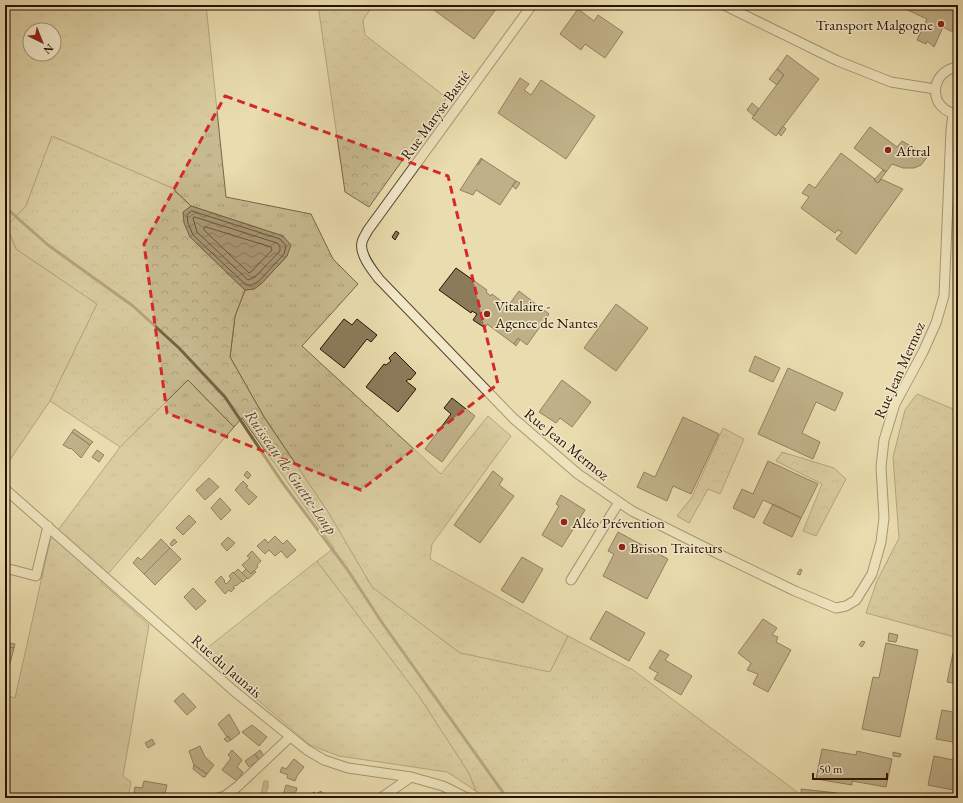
<svg xmlns="http://www.w3.org/2000/svg" width="963" height="803" viewBox="0 0 963 803" font-family="'EB Garamond',serif">
<style>
.grass{fill:url(#grass-tufts);stroke:#786648;fill-rule:evenodd}
.forest{fill:url(#forest-crowns);stroke:#786648}
.water{fill:url(#water-waves);stroke:#746245}
.lines{fill:none;stroke-linecap:round;stroke-linejoin:round}
.shore{stroke:#68543a;stroke-width:1}
.stream{stroke:#746245;stroke-width:3}
.building{fill:#8c7b5a;stroke:#281200}
.street-casing{stroke:#58442c;stroke-width:11}
.street{stroke:#f1e8ca;stroke-width:9}
.marked{fill:none;stroke:#d62828;stroke-width:3;stroke-dasharray:8 5;stroke-linejoin:round}
.poi-dot{fill:#8f2418;stroke:#f1e8ca;stroke-width:1.5}
.labels{text-anchor:middle;dominant-baseline:central;stroke-width:3;stroke-linejoin:round;paint-order:stroke}
.poi-label{font-size:15px;fill:#281200;stroke:#f1e8ca;text-anchor:start}
.street-label{font-size:15px;fill:#281200;stroke:#f1e8ca}
.water-label{font-size:16px;font-style:italic;fill:#5b472e;stroke:#f1e8ca}
</style>
<defs>
<pattern id="grass-tufts" width="24" height="20" patternUnits="userSpaceOnUse"><rect width="24" height="20" fill="#c8ba90"/><path d="M3 7l-1-3M5 7V3M7 7l1-3M15 17l-1-3M17 17v-4M19 17l1-3" fill="none" stroke="#ac9f7a"/></pattern>
<pattern id="forest-crowns" width="20" height="18" patternUnits="userSpaceOnUse"><rect width="20" height="18" fill="#c8ba90"/><path d="M2 6a3 3 0 1 1 6 0M12 15a3 3 0 1 1 6 0" fill="none" stroke="#ac9f7a"/></pattern>
<pattern id="water-waves" width="16" height="10" patternUnits="userSpaceOnUse"><rect width="16" height="10" fill="#a79773"/><path d="M0 5q4-4 8 0t8 0" fill="none" stroke="#887a5c"/></pattern>
</defs>
<rect width="100%" height="100%" fill="#e9dcae"/>
<filter id="stains"><feTurbulence type="fractalNoise" baseFrequency=".005" numOctaves="4"/><feColorMatrix values="0 0 0 0 .2 0 0 0 0 .09 0 0 0 0 .02 0 0 0 .5 -.17"/></filter>
<radialGradient id="worn" r=".72"><stop offset=".6" stop-color="#630" stop-opacity="0"/><stop offset="1" stop-color="#630" stop-opacity=".3"/></radialGradient>
<path class="grass" d="M5 5H206L226 197 311 214 333 259 358 284 302 346 441 474 488 416 511 436 432 544 430 559 568 636 550 672 460 653 372 587 328 512 264 417 230 357 235 316 245 290 254 289 261 284 287 256 283 236 191 206 172 188 52 136 26 206 7 227 16 249 97 304 50 401 5 467ZM30 30H54V54H30Z
M188 380 234 427 101 582 149 625 123 776 131 782 128 798H5V695L15 698 50 541 120 447Z
M317 561 419 696 469 773 476 791 447 772 339 756 310 745 202 652Z"/>
<path class="forest" d="M318 5H373L363 20 365 35 447 98 369 207 345 192Z
M52 136 172 188 191 206 183 213 190 237 245 290 235 316 230 357 264 417 328 512 372 587 460 653 550 672 568 636 633 670 800 794V798H486L476 791 469 773 419 696 317 561 334 548 242 418 234 427 188 380 120 447 50 401 97 304 16 249 7 226 26 206Z
M917 394 958 411V638L866 613 877 581 899 538 893 457 905 410Z
M723 428 744 439 720 494 708 489 689 523 677 516 692 497Z
M782 452 834 468 846 479 816 536 803 531 822 484 776 461Z"/>
<path class="water" d="M191 206 283 236 291 245 287 256 261 284 254 289 245 290 190 237 184 223 183 212Z
M264 781H268V788L265 794H261Z"/>
<g class="lines">
<path class="shore" d="M192 211 280 239 286 246 284 254 259 281 252 285H246L193 235 188 223 187 215Z
M195 217 277 243 280 247V251L255 277 248 280 197 232 193 218Z
M206 227 271 247 272 250 251 272 249 273 204 230V228Z"/>
<path class="stream" d="M5 207 48 245 133 306 179 348 225 397 282 482 347 569 383 624 507 798"/>
</g>
<path class="building" d="M427 5H499L474 39Z
M897 5H958V21L953 32 943 27 934 47 927 41 926 44 917 40 927 19Z
M578 9 594 21 598 15 623 32 605 58 585 44 581 50 560 34Z
M787 55 819 79 776 136 752 118 784 75 777 69Z
M777 69 784 75 777 85 769 79Z
M520 78 529 84 524 90 531 95 541 80 595 116 566 159 498 113Z
M752 103 759 109 754 116 747 110Z
M783 126 786 129 781 136 778 133Z
M870 127 897 147 902 141 928 156 921 165 914 168H903L892 164 886 172 854 148Z
M841 153 875 179 874 180 878 183 881 179 903 189 856 254 836 239 842 232 838 230 835 233 801 208 809 197 802 193 809 184 815 188Z
M481 158 482 159 478 165 477 164Z
M482 159 516 181 500 205 476 190 473 195 460 190 477 164 478 165Z
M883 170 886 172 878 183 874 180Z
M516 181 520 183 516 189 512 186Z
M396 231 399 233 395 240 392 237Z
M456 268 487 290 486 292 491 296 492 294 508 306 519 291 549 314 527 345 518 338 514 344 487 324 485 328 473 320 477 314 472 311 471 313 439 290Z
M616 304 648 328 616 371 584 348Z
M344 319 352 325 357 319 377 335 371 342 367 339 344 368 320 349Z
M518 338 520 340 516 346 514 344Z
M395 352 416 373 410 380 409 379 406 381 416 389 398 412 366 387 384 364 386 365 391 361 389 358Z
M755 356 780 368 773 382 749 371Z
M788 368 843 393 835 411 816 402 802 433 820 442 813 459 758 434Z
M562 380 591 402 572 427 560 418 556 423 539 412Z
M452 398 475 416 442 462 425 449 451 414 444 408Z
M683 417 719 434 691 494 673 486 667 501 637 487 644 472 655 477Z
M74 429 93 442 90 445 72 432Z
M72 432 90 445 81 458 71 448 70 449 63 445Z
M97 450 104 455 99 462 92 457Z
M768 461 818 484 801 518 763 500 754 518 733 508 742 489 753 494Z
M247 471 251 475 248 479 244 475Z
M493 471 503 479 499 485 514 496 480 543 454 525Z
M209 478 219 487 205 500 196 490Z
M243 481 248 486 246 487 257 497 249 505 235 490Z
M561 495 585 510 562 547 542 535 559 506 556 504Z
M220 498 231 510 221 520 211 508Z
M773 504 801 518 792 537 763 523Z
M189 515 196 522 183 535 176 528Z
M618 532 668 559 647 599 603 576 614 554 608 551Z
M275 536 283 544 287 540 296 550 287 558 281 551 275 556 269 550 265 554 257 546 265 539 268 543Z
M228 537 235 543 227 551 221 544Z
M161 539 170 548 144 574 133 563 138 557 141 560Z
M174 539 177 542 172 546 170 544Z
M170 548 181 559 155 585 144 574Z
M252 551 261 561 257 565 258 567 251 574 242 565 250 558 247 556Z
M522 557 543 569 523 603 501 590Z
M238 569 247 578 243 582 234 573Z
M246 569 251 574 254 570 256 572 248 579 242 573Z
M800 569 802 570 800 575 797 574Z
M233 572 242 581 236 586 235 585 233 587 235 588 231 592 229 590 225 594 215 582 221 576 225 581 224 582 226 584 231 579 229 576Z
M193 588 206 601 196 610 184 597Z
M606 611 645 633 629 661 590 639Z
M763 619 777 628 772 635 778 637 776 642 791 650 768 692 753 684 758 674 747 670 751 663 738 653Z
M889 633 898 635 896 642 888 641Z
M862 641 865 642 862 647 859 645Z
M5 642 10 643 9 647 14 648 9 667 5 666Z
M10 643 15 644 14 648 9 647Z
M886 643 918 650 900 737 862 729 873 677 879 678Z
M660 650 669 655 665 660 692 676 681 695 654 679 658 673 649 668Z
M953 653 958 654V684L947 682Z
M183 693 196 707 187 715 174 701Z
M942 710 958 713V743L936 739Z
M229 714 240 733 231 740 228 736 227 737 218 724Z
M252 725 267 737 259 746 242 732Z
M228 736 231 740 227 742 224 739Z
M152 739 155 744 148 748 145 743Z
M200 746 205 757 214 765 207 774 194 765 189 751Z
M822 749 856 755 857 751 892 759 886 787 852 781V785L816 779Z
M232 750 242 760 237 767 243 772 237 781 222 770 231 758 228 755Z
M260 750 264 756 259 760 255 754Z
M893 752 901 754 900 757 893 756Z
M255 754 259 760 249 767 245 761Z
M934 756 958 761V791L928 785Z
M294 759 304 767 297 776 295 781 287 778 288 775 280 772 282 767 286 769Z
M194 765 207 774 205 777H203L193 769Z
M144 781 167 785 164 798H133L135 787 142 788Z
M286 785 297 788 294 798H282Z
M801 789 837 793 838 798H802Z
M321 791 326 798H310L309 796 314 792 316 794Z"/>
<g class="lines">
<defs>
<path id="street" d="M532 5 368 230C366 234 363 238 362 242 359 254 372 270 379 279L513 418 578 474 632 511 700 545 795 591 836 608 846 606 856 600 872 574 881 542 884 518 881 467 884 440 895 404 923 352 936 323 944 296 951 130 953 114
M724 5 838 61 891 82 935 89
M958 67C928 71 928 111 958 114
M5 489 234 691 307 750 324 760 348 768 411 777 443 786 467 798
M5 568 36 576 48 526
M571 580 619 502
M218 798 225 796 237 787 290 737
M381 798 411 777"/>
</defs>
<use href="#street" class="street-casing"/>
<use href="#street" class="street"/>
</g>
<path d="M0 0H963V803H0ZM225 96 448 176 498 384 361 490 167 413 144 244Z" fill="#e9dcae" fill-opacity=".55" fill-rule="evenodd"/>
<path class="marked" d="M225 96 448 176 498 384 361 490 167 413 144 244Z"/>
<g class="poi-dot">
<circle cx="941" cy="24" r="4"/>
<circle cx="888" cy="150" r="4"/>
<circle cx="487" cy="314" r="4"/>
<circle cx="564" cy="522" r="4"/>
<circle cx="622" cy="547" r="4"/>
</g>
<g class="labels">
<g class="poi-label">
<text x="933" y="24" text-anchor="end">Transport Malgogne</text>
<text x="896" y="150">Aftral</text>
<text x="495" y="305">Vitalaire -<tspan x="495" dy="17">Agence de Nantes</tspan></text>
<text x="572" y="522">Aléo Prévention</text>
<text x="630" y="547">Brison Traiteurs</text>
</g>
<g class="street-label">
<text transform="translate(435 115) rotate(-54)">Rue Maryse Bastié</text>
<text transform="translate(899 370) rotate(-66)">Rue Jean Mermoz</text>
<text transform="translate(567 444) rotate(39)">Rue Jean Mermoz</text>
<text transform="translate(227 666) rotate(41)">Rue du Jaunais</text>
</g>
<g class="water-label">
<text transform="translate(291 472) rotate(55)">Ruisseau de Guette-Loup</text>
</g>
</g>
<rect width="963" height="803" fill="none" stroke="#e9dcae" stroke-width="20"/>
<rect x="6" y="6" width="951" height="791" fill="none" stroke="#281200" stroke-width="2"/>
<rect x="10" y="10" width="943" height="783" fill="none" stroke="#281200"/>
<g transform="translate(42 42) rotate(137)"><circle r="19" fill="#f1e8ca" stroke="#a19279"/>
<path d="M0-3L7 15L0 10L-7 15Z" fill="#8f2418"/>
<text y="-6" font-size="11" font-weight="bold" text-anchor="middle" fill="#281200">N</text>
</g>
<path d="M813 773v6h74v-6" fill="none" stroke="#281200" stroke-width="2"/>
<text x="819" y="773" font-size="12" fill="#281200" stroke="#f1e8ca" stroke-width="3" paint-order="stroke">50 m</text>
<rect width="100%" height="100%" filter="url(#stains)"/>
<rect width="100%" height="100%" fill="url(#worn)"/>
</svg>
